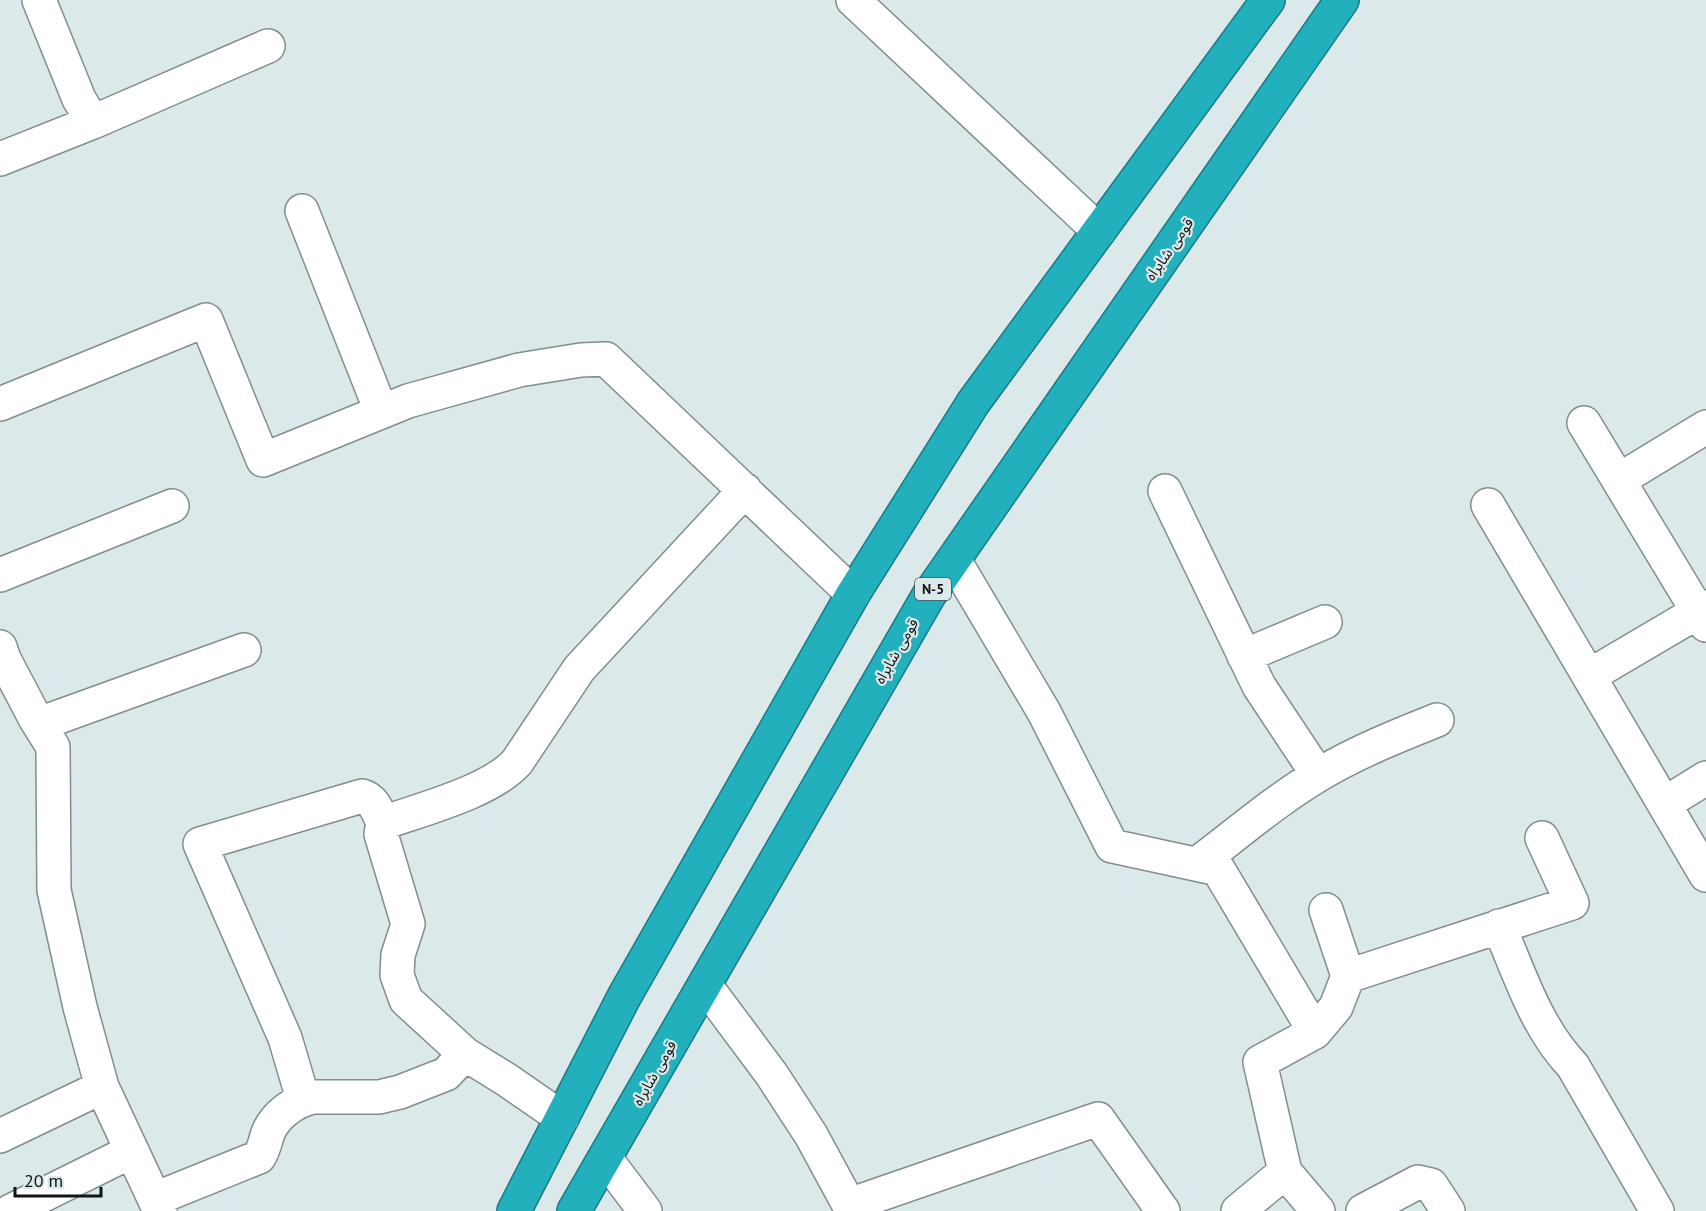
<svg xmlns="http://www.w3.org/2000/svg" width="1706" height="1211" viewBox="0 0 1706 1211" font-family="'PT Sans','Noto Sans Arabic',sans-serif">
<style>
.lines{fill:none;stroke-linecap:round;stroke-linejoin:round}
.minor-casing{stroke:#818d8e;stroke-width:36}
.highway-casing{stroke:#1c7a83;stroke-width:36}
.minor{stroke:#fff;stroke-width:33}
.highway{stroke:#22b0bd;stroke-width:33}
.labels{text-anchor:middle;dominant-baseline:central;stroke-width:4.5;stroke-linejoin:round;paint-order:stroke}
.shield{fill:#dce9eb;stroke:#4e5556;stroke-width:1.5}
.shield-label{font-size:14px;font-weight:bold;fill:#111616}
.street-label{font-size:15px;fill:#111616;stroke:#dce9eb}
</style>
<rect width="100%" height="100%" fill="#dce9eb"/>
<g class="lines">
<defs>
<path id="minor" d="M39 0 79 99 93 122
M853 0 1099 231
M0 159 93 122 268 46
M302 211 381 411
M0 404 206 320 263 460 408 401 519 370 581 360 606 359 853 594
M1584 423 1706 625
M1619 480 1706 427
M1165 491 1259 686 1318 775
M1488 505 1706 875
M954 560 1044 712 1112 846 1218 869 1315 1032
M0 575 172 506
M0 647 4 659 35 718 53 747 54 890 80 1007 102 1087 160 1211
M1244 656 1325 622
M1589 676 1706 607
M39 724 244 650
M1664 804 1706 778
M1197 864C1237 834 1276 800 1320 774 1357 752 1397 736 1437 720
M1499 926C1520 975 1536 1027 1573 1066L1657 1211
M1348 976 1572 903 1542 838
M705 985 772 1075 811 1135 849 1205 1098 1119 1163 1211
M303 1099 285 1038 200 844 362 796C374 799 378 812 383 823
M562 1118 507 1080 465 1054 406 1000 397 975 398 955 408 924 381 834 383 823C422 809 490 792 517 762L579 669 745 490
M0 1136 102 1087
M605 1158 645 1211
M1285 1172 1318 1211
M155 1199 259 1157C264 1149 265 1142 268 1133 275 1115 295 1101 313 1097H379L400 1092 446 1074 465 1054
M11 1211 132 1151
M1238 1211 1285 1172 1260 1062 1315 1032 1336 1007 1348 976 1326 910
M1363 1211 1418 1182 1431 1185 1448 1211"/>
<path id="highway" d="M514 1211 624 997 853 594 973 403 1268 0
M574 1211 929 595 1342 0"/>
</defs>
<use href="#minor" class="minor-casing"/>
<use href="#highway" class="highway-casing"/>
<use href="#minor" class="minor"/>
<use href="#highway" class="highway"/>
</g>
<g class="labels">
<rect class="shield" x="915" y="578" width="36" height="22" rx="4.5"/>
<g class="shield-label">
<text x="933" y="589">N-5</text>
</g>
<g class="street-label">
<text transform="translate(1169 249) rotate(-55)">قومی شاہراہ</text>
<text transform="translate(896 651) rotate(-60)">قومی شاہراہ</text>
<text transform="translate(654 1073) rotate(-60)">قومی شاہراہ</text>
</g>
</g>
<path d="M15 1187v9h86v-9" fill="none" stroke="#111616" stroke-width="3"/>
<text x="24" y="1187" font-size="18" fill="#111616" stroke="#dce9eb" stroke-width="4.5" paint-order="stroke">20 m</text>
</svg>
